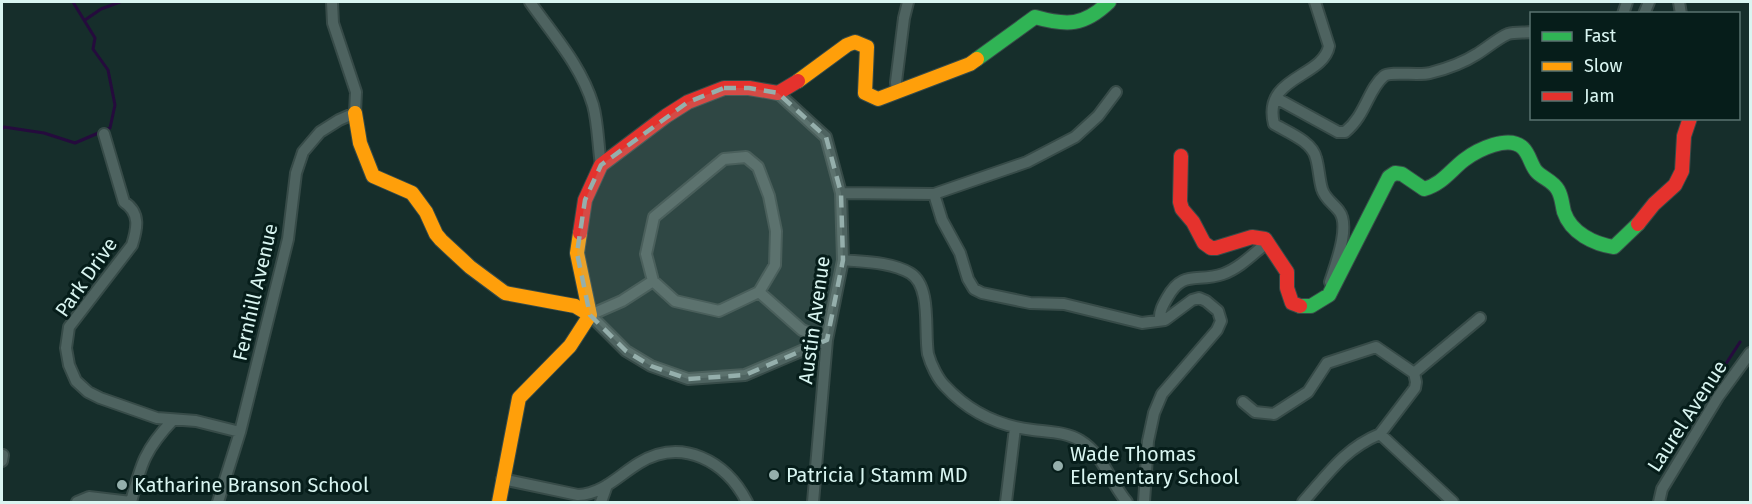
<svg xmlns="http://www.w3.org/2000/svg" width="1752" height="504" viewBox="0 0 1752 504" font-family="'Fira Sans',sans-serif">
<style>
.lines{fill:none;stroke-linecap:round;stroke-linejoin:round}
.stream{stroke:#250b3d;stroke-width:3}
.street-casing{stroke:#374b48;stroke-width:14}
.fast-casing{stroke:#374b48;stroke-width:16}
.slow-casing{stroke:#374b48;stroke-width:16}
.jam-casing{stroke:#374b48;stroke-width:16}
.street{stroke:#4e6360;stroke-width:10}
.fast{stroke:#30b455;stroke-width:14}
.slow{stroke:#ff9f0a;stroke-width:14}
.jam{stroke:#e5322d;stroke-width:14}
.marked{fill:#95afac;fill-opacity:0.2;stroke:#95afac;stroke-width:4.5;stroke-dasharray:12 8;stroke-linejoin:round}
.poi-dot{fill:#95afac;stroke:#061d1a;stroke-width:2}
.labels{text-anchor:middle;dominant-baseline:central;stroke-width:6;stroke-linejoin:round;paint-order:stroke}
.street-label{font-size:20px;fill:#d9f5f1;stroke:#061d1a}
.poi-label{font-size:20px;fill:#d9f5f1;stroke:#061d1a;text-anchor:start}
</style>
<rect width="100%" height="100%" fill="#162e2b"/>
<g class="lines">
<path class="stream" d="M85 20 101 9 120 2
M2 129 4 127 44 133 75 143 110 128 115 105 108 70 93 49 95 38 73 2
M1700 393 1704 387 1718 376 1740 342"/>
<defs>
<path id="street" d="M530 2C553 35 581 65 593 105 598 123 598 145 601 165
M1315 2 1329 46C1323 78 1262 76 1274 124 1287 132 1312 141 1316 158 1319 168 1319 179 1322 189 1325 199 1333 203 1339 211 1351 226 1335 266 1330 282
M1679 2 1681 14
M1623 14 1627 2
M1644 14 1649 2
M897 92 896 82 904 18 908 2
M778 93 826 137 841 193 843 260 827 340 813 502
M1276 98 1338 132H1345C1366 115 1368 89 1384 76 1390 71 1420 76 1430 73 1446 69 1463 63 1477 54 1487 48 1498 38 1508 34 1515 32 1525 33 1532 32
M104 134 124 202C141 213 137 229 132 245L69 327 66 348 69 365 76 381 88 392 100 398 157 418 196 421 240 432
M746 157 758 167 769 196 776 231 775 265 759 292 802 330 827 340 745 375 688 379 651 366 626 351 590 315 622 301 653 281 646 254 654 217 724 159Z
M841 193 934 194 1027 162 1075 137 1098 116 1116 92
M934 194 942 220 960 253 968 279 974 289 982 293 1030 303 1064 304 1142 323 1165 320 1192 300 1199 298 1206 301 1218 311 1221 321 1217 330 1162 394 1154 413 1148 441 1144 502
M843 260C865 262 891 262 910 273 932 286 924 331 928 354 931 365 938 379 945 386 969 412 998 426 1033 430 1049 432 1067 432 1081 441 1103 454 1111 484 1127 502
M653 281 675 301 719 311 759 292
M1160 320C1159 312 1163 305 1167 298 1183 269 1197 283 1223 274 1240 268 1254 253 1268 242
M1414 373 1480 318
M1243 402 1255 412 1274 414 1308 392 1327 363 1376 347 1414 373 1416 382 1415 388 1380 434
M2 461 3 455
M502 479 578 495C603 494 619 475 639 463 682 437 726 461 747 502
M77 502 89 497 131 502
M131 502C141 464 145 449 173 420
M218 502 240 432 288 239 296 173 303 152 320 132 339 120 355 113 356 92 333 23 332 2
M601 502 607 485
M1006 502 1015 428
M1303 502C1328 474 1344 449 1380 434L1453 502
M1659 502 1662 489 1718 397 1750 353"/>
<path id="fast" d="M977 59 1035 17C1067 26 1084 26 1109 2
M1300 306H1311L1329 295 1389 177 1395 173 1402 174 1424 189C1442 184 1450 171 1464 160 1477 150 1509 134 1523 148 1530 155 1531 166 1537 172 1544 179 1553 181 1558 190 1562 197 1562 204 1564 212 1571 233 1594 244 1614 247L1638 224"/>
<path id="slow" d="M798 81 847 45 855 42 867 47 865 93 878 99 970 64 977 59
M355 113 360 143 373 176 412 193 426 212 436 234 441 240 470 267 505 293 575 306 590 315
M499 502 519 398 570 346 590 315 577 253 580 233"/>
<path id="jam" d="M1181 156 1180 202 1182 209 1193 222 1204 243 1211 248H1216L1252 237 1265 239 1287 272V288L1292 303 1300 306
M1638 224 1654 204 1675 185 1682 171 1684 136 1690 118
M580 233 585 200 601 165 666 116 688 102 724 88H749L778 93 798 81"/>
</defs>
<use href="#street" class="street-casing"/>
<use href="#fast" class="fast-casing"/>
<use href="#slow" class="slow-casing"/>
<use href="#jam" class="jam-casing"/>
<use href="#street" class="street"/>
<use href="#fast" class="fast"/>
<use href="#slow" class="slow"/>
<use href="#jam" class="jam"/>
</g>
<path class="marked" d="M724 88H749L778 93 826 137 841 193 843 260 827 340 745 375 688 379 651 366 626 351 590 315 577 253 585 200 601 165 688 102Z"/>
<g class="poi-dot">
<circle cx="1058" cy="466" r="6"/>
<circle cx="774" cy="475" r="6"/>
<circle cx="122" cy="485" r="6"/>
</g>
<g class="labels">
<g class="street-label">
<text transform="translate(86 277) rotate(-55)">Park Drive</text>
<text transform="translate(255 292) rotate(-77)">Fernhill Avenue</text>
<text transform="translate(814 320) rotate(-82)">Austin Avenue</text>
<text transform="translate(1687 416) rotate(-57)">Laurel Avenue</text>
</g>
<g class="poi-label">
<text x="1070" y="454">Wade Thomas<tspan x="1070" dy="23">Elementary School</tspan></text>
<text x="786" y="475">Patricia J Stamm MD</text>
<text x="134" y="485">Katharine Branson School</text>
</g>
</g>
<rect width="1752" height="504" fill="none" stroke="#d9f5f1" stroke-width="6"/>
<rect x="1530" y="12" width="210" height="108" fill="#061d1a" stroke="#5a7370" stroke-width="1.5"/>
<rect x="1542" y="32" width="30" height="9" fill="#30b455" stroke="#5a7370" stroke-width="1.5"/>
<text x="1584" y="42" font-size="18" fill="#d9f5f1">Fast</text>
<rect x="1542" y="62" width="30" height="9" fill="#ff9f0a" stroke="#5a7370" stroke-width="1.5"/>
<text x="1584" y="72" font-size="18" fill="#d9f5f1">Slow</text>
<rect x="1542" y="92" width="30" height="9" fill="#e5322d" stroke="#5a7370" stroke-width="1.5"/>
<text x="1584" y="102" font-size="18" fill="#d9f5f1">Jam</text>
</svg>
